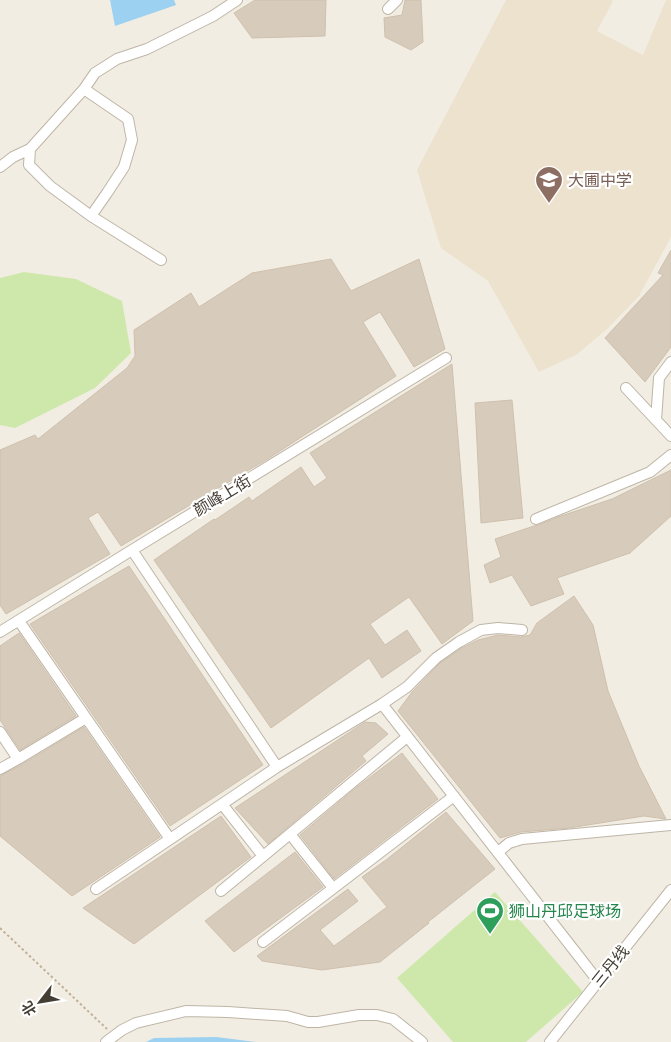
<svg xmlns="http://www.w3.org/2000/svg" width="671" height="1042" viewBox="0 0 671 1042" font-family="'Asap Condensed','Noto Sans SC',sans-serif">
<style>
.education{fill:#ece2cd}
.green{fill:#cee8ab}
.water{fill:#9dd1f1}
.building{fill:#d7cbbc;stroke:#cfc0ac}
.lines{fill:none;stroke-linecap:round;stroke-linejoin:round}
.minor-casing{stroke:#beb5a6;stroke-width:12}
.path{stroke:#c0b097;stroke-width:2;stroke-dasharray:2.5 2.5;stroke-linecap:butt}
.minor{stroke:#fff;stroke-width:10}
.labels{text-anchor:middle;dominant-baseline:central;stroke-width:4.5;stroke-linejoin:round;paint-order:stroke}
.education-label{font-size:16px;fill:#785e54;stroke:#fff;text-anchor:start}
.street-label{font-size:16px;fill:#443d33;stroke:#fff}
.leisure-label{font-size:16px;fill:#27864d;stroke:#fff;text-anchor:start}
</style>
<rect width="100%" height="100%" fill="#f2ede3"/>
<path class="education" d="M506 0H611L613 1 597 31 643 55 666 0H671V237L639 296 607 329 576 355 539 372 488 281 441 248 417 170Z"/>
<path class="green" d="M24 272 76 279 122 301 131 353 95 388 15 428 0 425V278Z
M495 892 583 992 526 1042H453L397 978Z"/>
<path class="water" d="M110 0H174L176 5 115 26Z
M216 1037 257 1042H146L154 1038Z"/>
<path class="building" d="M255 0H326L325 36 252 38 234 13Z
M405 0H421L423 42 411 50 385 37 384 18 402 15Z
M671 250V347L645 382 605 338 663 275 658 273Z
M331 259 351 291 419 259 445 349 414 367 380 312 363 322 396 376 269 458 121 546 98 512 88 518 110 554 6 614 0 605V450L35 435 38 439 127 368 135 356 134 330 191 293 199 307 252 273Z
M452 364 473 621 442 644 409 597 370 624 385 645 407 630 421 651 382 678 369 658 271 728 154 560 214 519 215 520 249 497 252 501 301 467 314 487 327 478 310 453Z
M512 400 523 518 481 523 475 403Z
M671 470V516L630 553 557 578 564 594 531 606 512 575 490 583 484 565 501 557 495 539 534 526 539 525 558 517 612 499Z
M129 566 263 765 170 826 30 624Z
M574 596 593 625 608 691 639 766 666 819 644 816 569 828 521 832 500 838 398 711 412 692 440 663 462 648 478 640 498 635 521 637 530 635 537 623Z
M19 633 76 716 20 750 0 720V646Z
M365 722 376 723 388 734 362 756 366 761 268 844 235 808Z
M84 727 160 837 72 896 0 836V776L21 765Z
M402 753 438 799 334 879 300 835 357 787Z
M446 812 495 869 428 922 429 923 380 962 322 970 262 961 257 956 348 889 358 901 320 930 334 946 387 907 362 877 386 860Z
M221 816 251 857 134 944 83 908Z
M295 852 323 887 234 952 205 921Z"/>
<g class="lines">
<defs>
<path id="minor" d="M388 9 397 0
M84 89 128 119 132 140 124 167 107 193 91 216
M0 167 13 157 30 149
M161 260 91 216 50 186 29 165 30 149 84 89 95 73 117 59 147 49 213 16 237 0
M626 388 671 436
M656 420 659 378 671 362
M536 519 650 472 671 455
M132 550 277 767 382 704 407 687 436 658 459 642 481 630 498 628 522 630
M19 621 170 839
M0 632 132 550 446 358
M382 704 598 981
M0 732 18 759 86 718
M0 769 18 759
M222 804 263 856
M290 834 333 888
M498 852 509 843 522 839 671 825
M96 889 277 767
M221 891 407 737
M263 942 454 796
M106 1042 122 1030 136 1023 186 1011 228 1012 287 1016 308 1022H318L359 1015H377L393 1019 422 1042
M550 1042 671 890"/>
</defs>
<use href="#minor" class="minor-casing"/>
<path class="path" d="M0 928 107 1029"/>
<use href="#minor" class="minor"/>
</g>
<defs>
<symbol id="school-pin" viewBox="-11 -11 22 30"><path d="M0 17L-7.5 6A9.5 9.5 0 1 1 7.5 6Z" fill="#8d6e63" stroke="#fff"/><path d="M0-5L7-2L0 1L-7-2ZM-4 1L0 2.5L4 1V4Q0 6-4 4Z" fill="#fff"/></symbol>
<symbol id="stadium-pin" viewBox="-11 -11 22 30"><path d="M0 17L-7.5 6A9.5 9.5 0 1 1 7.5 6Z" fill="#2e9e5b" stroke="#fff"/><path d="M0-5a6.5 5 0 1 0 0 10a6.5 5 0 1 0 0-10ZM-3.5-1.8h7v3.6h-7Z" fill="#fff"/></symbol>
</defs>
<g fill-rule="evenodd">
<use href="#school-pin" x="533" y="164" width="32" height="43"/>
<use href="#stadium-pin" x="474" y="895" width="32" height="43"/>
</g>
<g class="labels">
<g class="education-label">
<text x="568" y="180">大圃中学</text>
</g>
<g class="street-label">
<text transform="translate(222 495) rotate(-31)">颜峰上街</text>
<text transform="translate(610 966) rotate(-51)">三丹线</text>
</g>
<g class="leisure-label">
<text x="509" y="911">狮山丹邱足球场</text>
</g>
</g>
<g transform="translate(40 1002) rotate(239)" stroke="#ffffff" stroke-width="4" paint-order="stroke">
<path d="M0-4L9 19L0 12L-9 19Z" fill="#443d33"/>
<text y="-8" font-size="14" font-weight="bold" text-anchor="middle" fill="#443d33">北</text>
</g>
</svg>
